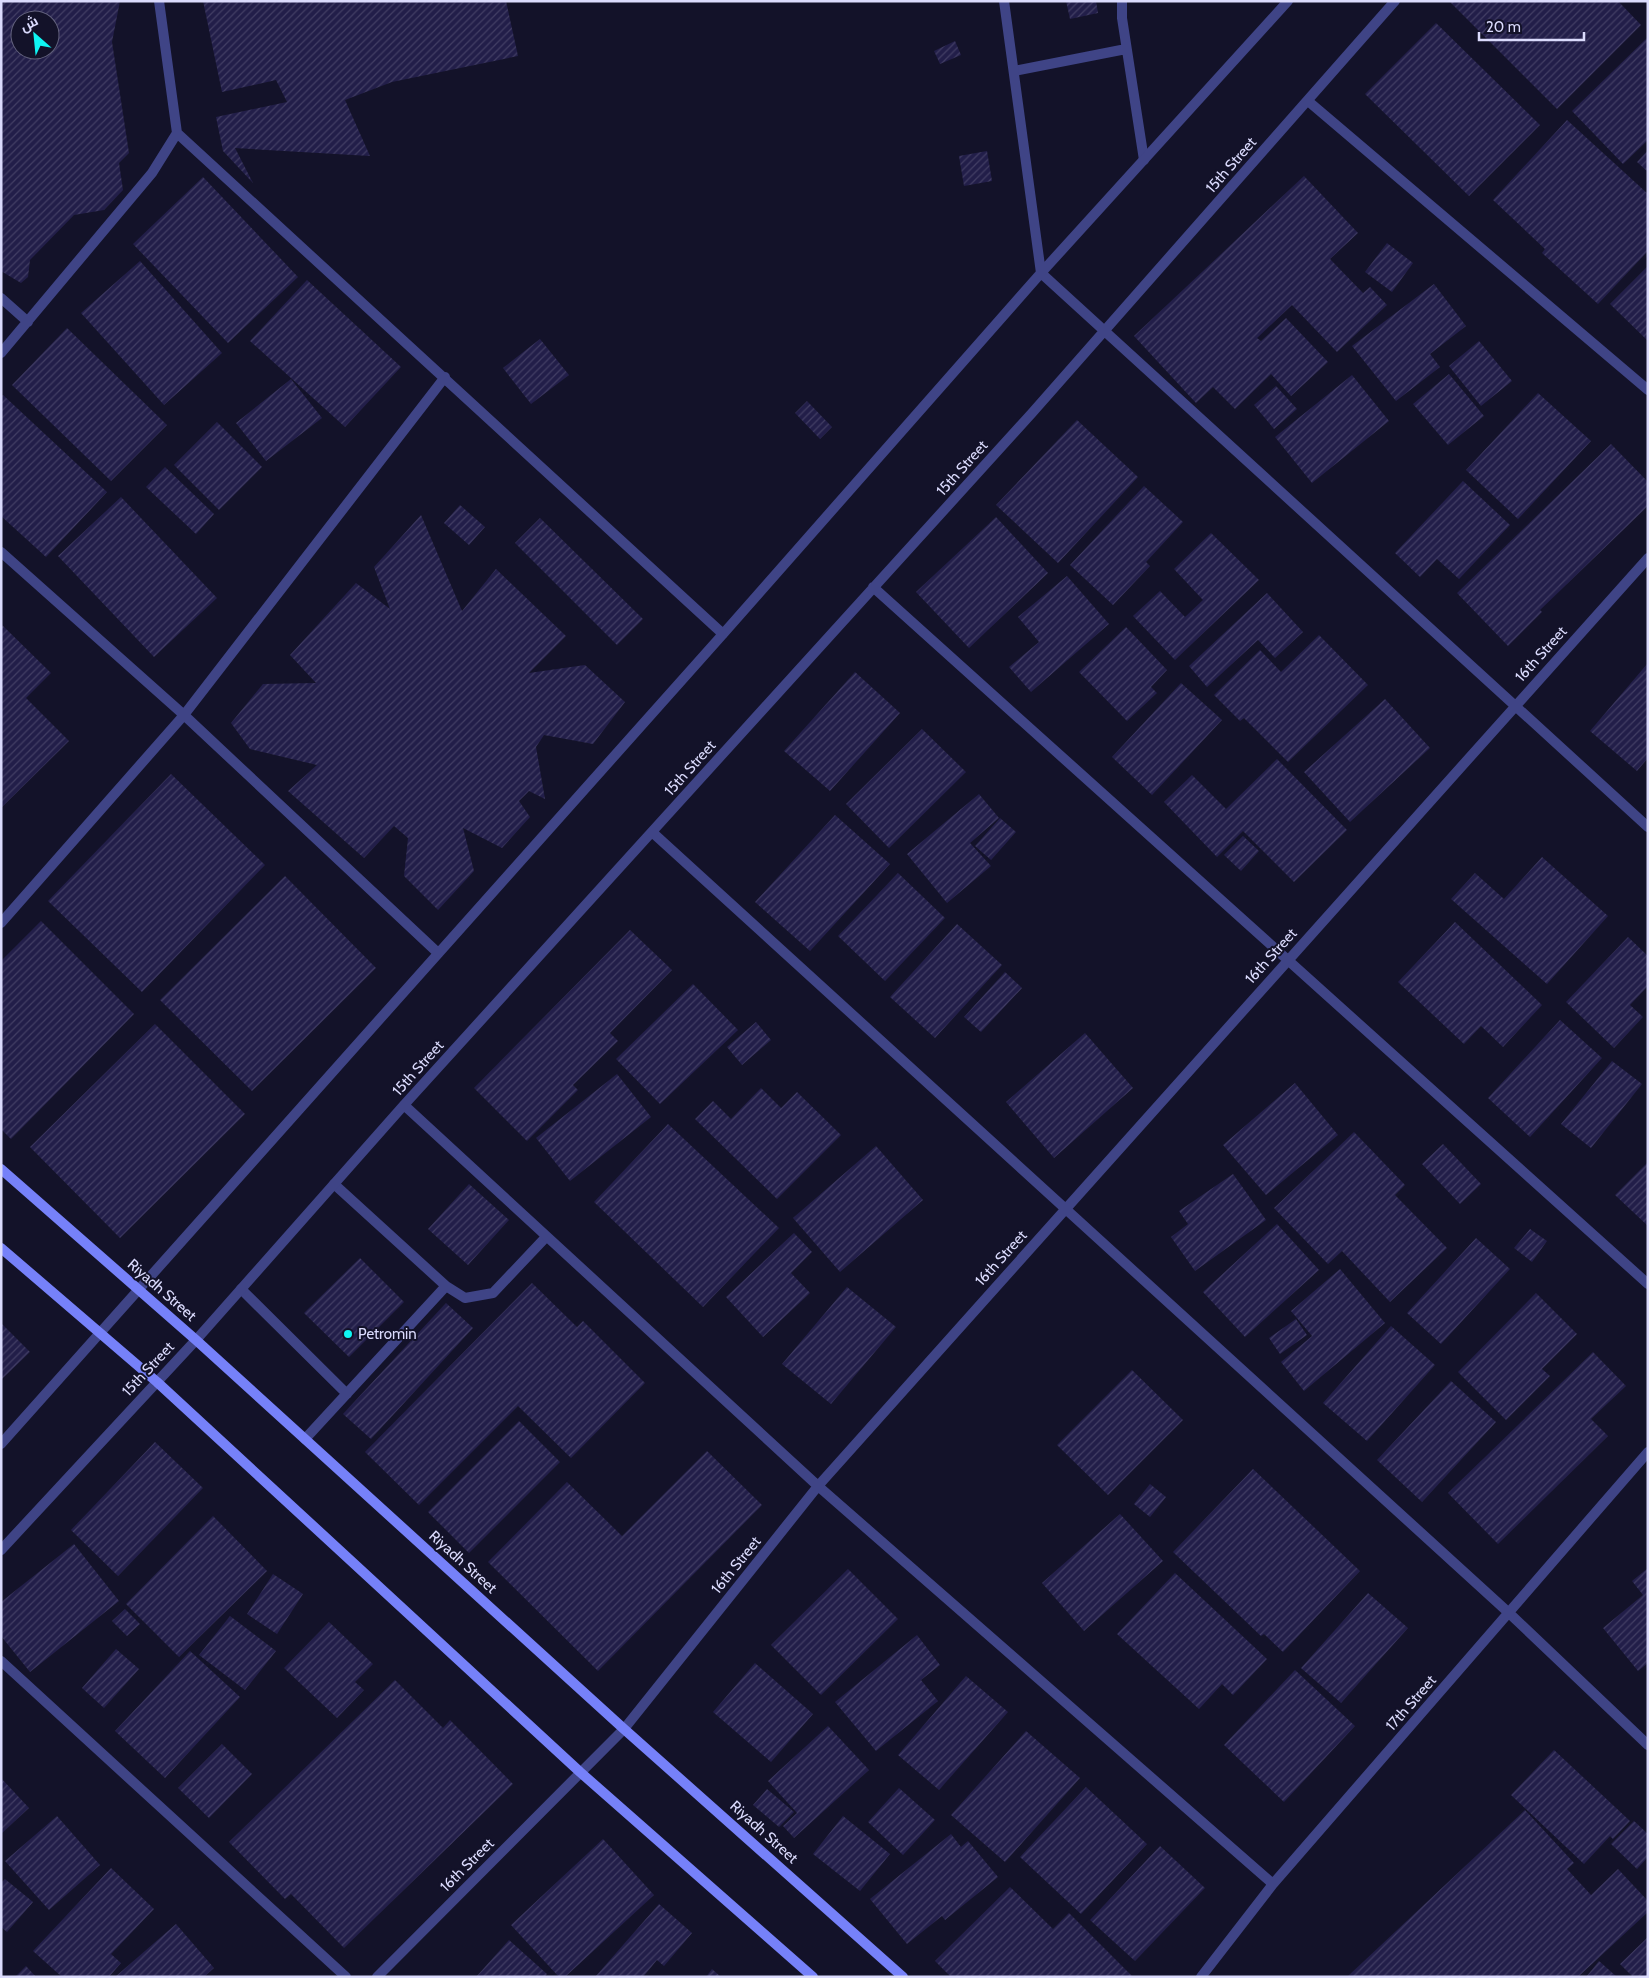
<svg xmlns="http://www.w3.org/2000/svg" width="1649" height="1978" viewBox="0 0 1649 1978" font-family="Cabin,Cairo,sans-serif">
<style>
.building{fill:url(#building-hatch);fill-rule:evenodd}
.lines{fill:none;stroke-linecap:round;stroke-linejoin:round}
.service{stroke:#3f4486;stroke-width:10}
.minor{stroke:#3f4486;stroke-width:10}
.secondary{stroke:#7681f9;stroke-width:10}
.poi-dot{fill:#0ff5f3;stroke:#131229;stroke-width:2}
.labels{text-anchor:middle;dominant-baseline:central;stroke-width:4;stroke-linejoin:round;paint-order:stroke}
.street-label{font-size:15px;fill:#dbdbfd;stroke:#131229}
.poi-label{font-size:15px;fill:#dbdbfd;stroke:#131229;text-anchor:start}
</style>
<defs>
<pattern id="building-hatch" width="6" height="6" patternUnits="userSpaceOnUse" patternTransform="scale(1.25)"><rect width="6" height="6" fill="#221e49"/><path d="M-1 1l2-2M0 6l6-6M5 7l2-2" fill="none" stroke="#423e64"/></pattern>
</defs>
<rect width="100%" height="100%" fill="#131229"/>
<path class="building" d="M1 1H120L112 42 129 153 119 163 123 190 104 210 74 215 30 260 28 277 21 283 1 271ZM20 20H50V50H20Z
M203 1H506L518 56 392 82 345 100 370 156 235 148 253 183 223 151 216 117 287 102 276 80 222 92Z
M1066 1H1096L1098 13 1070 19Z
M1449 1H1618L1641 25 1557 109Z
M1436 23 1540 125 1469 196 1365 94Z
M1648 37V140L1623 164 1572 111Z
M955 41 961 55 940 64 934 51Z
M1567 120 1648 194V251L1598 304 1542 253 1545 249 1493 200Z
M1648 150V172L1637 162Z
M987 151 992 181 964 186 959 156Z
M1304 176 1358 233 1330 259 1363 293 1370 287 1387 305 1337 352 1292 305 1257 338 1261 341 1286 318 1328 362 1291 396 1271 374 1235 409 1213 387 1196 403 1134 336Z
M203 177 298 277 228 343 133 244Z
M1387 243 1413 263 1392 292 1365 272Z
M140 261 222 353 164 405 81 313Z
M1648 266V341L1610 304Z
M307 280 401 367 345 427 250 341Z
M1434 284 1466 326 1430 354 1440 367 1396 401 1352 346Z
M67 328 167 425 111 481 12 385Z
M540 339 569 375 531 404 503 368Z
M1479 341 1512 381 1481 406 1449 366Z
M1449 374 1484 416 1448 445 1413 404Z
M1352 375 1389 421 1312 483 1275 437Z
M291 379 322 418 266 461 236 423Z
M1276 386 1297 409 1274 429 1254 405Z
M1538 393 1591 441 1518 519 1466 470Z
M3 395 107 492 46 557 1 516V397Z
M807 401 832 427 820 439 795 413Z
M1077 420 1138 477 1058 563 996 505Z
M217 422 262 467 219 510 174 465Z
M1611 444 1648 482V506L1540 610 1542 612 1508 646 1457 593Z
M165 467 214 514 196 534 146 487Z
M1463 481 1510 525 1459 579 1437 559 1420 577 1395 553Z
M1144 486 1183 522 1146 562 1150 566 1113 605 1070 565Z
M121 497 217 598 154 657 58 556Z
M460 505 485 527 469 545 444 523Z
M421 515 462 611 496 569 566 636 529 673 585 665 625 702 593 744 544 735 536 747 545 799 529 791 519 801 530 817 502 848 463 828 474 871 438 910 404 876 408 838 394 826 364 858 288 791 317 765 250 749 231 723 263 684 316 683 290 655 356 583 390 609 374 567Z
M996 517 1048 573 969 648 916 592Z
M540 518 643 619 617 645 515 543Z
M1211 533 1259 580 1175 660 1133 616 1160 591 1185 617 1203 600 1174 569Z
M1067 576 1109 624 1031 692 1009 667 1039 642 1018 617Z
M1267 593 1303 632 1275 658 1258 640 1207 687 1189 666Z
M1 624 51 673 26 698 69 741 1 808Z
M1126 627 1167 670 1151 687 1157 693 1127 721 1079 672Z
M1319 635 1368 685 1288 762 1244 718 1240 721 1214 695 1260 650 1281 672Z
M1648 663V758L1637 771 1590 731Z
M855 672 900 713 830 791 784 751Z
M1181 683 1222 720 1152 795 1112 757Z
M1385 699 1430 748 1350 822 1304 772Z
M922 729 966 772 889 848 846 804Z
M1277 759 1347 830 1294 882 1243 831 1217 857 1164 802 1192 775 1226 809Z
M171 774 265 865 142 992 48 901Z
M979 794 999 818 970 843 991 866 947 903 907 854Z
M835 815 890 864 810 951 755 902Z
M1000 818 1016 832 991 860 975 846Z
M1243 836 1259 851 1241 871 1224 855Z
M1542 857 1608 916 1547 984 1451 899 1475 873 1504 899Z
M898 873 945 918 885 981 838 936Z
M285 876 376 968 252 1091 160 1000Z
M41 921 134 1014 11 1139 1 1129V961Z
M1455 922 1542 1005 1503 1047 1481 1026 1464 1044 1398 982Z
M957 924 1002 965 935 1038 890 997Z
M630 930 672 970 610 1033 618 1041 573 1085 578 1090 527 1141 474 1088Z
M1628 937 1648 956V986L1630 1005 1643 1017 1614 1048 1566 1002Z
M1005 972 1022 988 981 1032 964 1017Z
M693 984 738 1030 660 1104 616 1059Z
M1560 1020 1602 1058 1530 1137 1488 1098Z
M756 1022 771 1040 742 1065 727 1047Z
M155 1024 245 1114 120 1238 30 1147Z
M1085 1033 1133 1088 1054 1158 1006 1102Z
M1612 1061 1642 1084 1591 1148 1561 1124Z
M617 1074 651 1117 570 1181 536 1138Z
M1295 1083 1338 1135 1266 1195 1223 1145Z
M761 1088 781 1108 797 1092 841 1135 777 1199 695 1119 713 1101 731 1119Z
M668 1124 779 1228 703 1307 594 1202Z
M1354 1132 1405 1185 1395 1195 1447 1248 1390 1302 1342 1251 1328 1264 1274 1208Z
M1443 1144 1481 1184 1460 1204 1422 1164Z
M876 1146 923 1200 840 1272 793 1218Z
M1648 1162V1226L1615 1195Z
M1233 1174 1266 1220 1195 1271 1171 1237 1188 1224 1179 1211Z
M469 1184 509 1220 468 1265 428 1229Z
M1277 1224 1319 1270 1245 1337 1203 1292Z
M1530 1229 1547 1241 1532 1262 1514 1248Z
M794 1233 812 1252 791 1273 810 1293 763 1337 726 1297Z
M1476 1238 1510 1269 1441 1344 1407 1313Z
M360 1258 404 1302 349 1357 304 1313Z
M1340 1269 1385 1323 1304 1391 1281 1362 1312 1336 1291 1311Z
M532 1283 577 1327 583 1321 645 1383 571 1458 518 1406 419 1505 365 1452Z
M847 1287 896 1327 831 1404 782 1364Z
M1536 1293 1577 1334 1542 1369 1550 1376 1506 1420 1458 1372Z
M446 1303 473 1328 371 1439 343 1414Z
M1296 1319 1307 1335 1280 1354 1269 1338Z
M1 1323 30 1352 1 1380Z
M1391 1326 1435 1365 1367 1441 1323 1403Z
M1593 1352 1626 1386 1591 1419 1608 1436 1498 1544 1448 1493Z
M1132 1370 1183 1420 1108 1495 1057 1445Z
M1451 1381 1496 1422 1422 1502 1377 1460Z
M519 1421 560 1462 469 1553 428 1512Z
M155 1442 203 1488 118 1576 71 1530Z
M707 1451 762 1505 598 1671 488 1562 567 1482 622 1536Z
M1253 1469 1360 1571 1283 1652 1264 1634 1261 1636 1173 1552Z
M1150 1484 1166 1497 1150 1517 1134 1504Z
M1120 1514 1163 1561 1084 1631 1042 1583Z
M213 1516 267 1571 179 1657 126 1604Z
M74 1544 119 1601 30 1672 1 1636V1602Z
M1648 1568V1663L1638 1671 1603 1628 1643 1595 1632 1581Z
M848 1569 898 1619 821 1695 771 1645Z
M1175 1573 1267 1659 1233 1695 1222 1684 1199 1709 1117 1634Z
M273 1574 303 1594 277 1634 247 1614Z
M1368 1593 1408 1628 1341 1703 1301 1668Z
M125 1609 140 1624 127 1636 112 1621Z
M230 1616 276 1651 245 1690 199 1655Z
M329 1622 373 1664 355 1682 364 1690 337 1718 284 1668Z
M917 1635 940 1665 921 1680 938 1701 876 1751 835 1702Z
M116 1649 139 1669 104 1708 82 1688Z
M190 1651 240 1697 165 1778 115 1731Z
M755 1663 813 1714 771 1762 713 1712Z
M1295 1670 1355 1726 1284 1802 1224 1745Z
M966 1676 1008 1712 939 1790 898 1755Z
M395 1680 443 1728 450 1720 513 1784 344 1948 291 1894 285 1899 229 1842Z
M828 1726 869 1770 794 1838 783 1826 797 1813 768 1781Z
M1026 1731 1080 1778 1005 1862 951 1815Z
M222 1744 252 1774 209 1818 178 1788Z
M1554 1750 1630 1821 1613 1839 1610 1836 1584 1864 1511 1795Z
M1 1778 29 1808 1 1834Z
M1086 1787 1147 1844 1081 1914 1020 1857Z
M899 1788 935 1820 903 1855 868 1822Z
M767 1789 794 1812 779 1827 753 1805Z
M1525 1810 1574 1863 1567 1869 1591 1895 1618 1869 1648 1901V1912L1578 1977H1347Z
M57 1816 100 1865 49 1910 5 1861Z
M843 1816 890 1854 860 1891 813 1854Z
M1634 1821 1648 1834V1857L1637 1869 1611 1844Z
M951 1834 961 1847 968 1841 998 1877 945 1920 942 1916 907 1944 870 1899Z
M603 1839 654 1895 565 1977H559L511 1925Z
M1160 1846 1205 1888 1135 1961 1090 1920Z
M111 1868 154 1909 111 1954 121 1963 109 1977H62L33 1951Z
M5 1879 33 1902 7 1932 1 1927V1883Z
M1010 1887 1053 1929 1069 1913 1133 1977H951L935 1961Z
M659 1904 692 1933 664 1966 657 1960 643 1977H595Z
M176 1924 214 1968 204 1977H115Z
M1648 1937V1975L1646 1977H1633L1620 1964Z
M509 1940 547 1974 545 1977H476Z
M1599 1961 1617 1977H1586Z
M26 1966 36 1977H15Z
M712 1969 721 1977H706Z"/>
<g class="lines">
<path class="service" d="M1122 1V18L1144 160
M1014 71 1126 49
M334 1184 446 1286 465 1298 493 1293 546 1237
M241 1289 347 1394
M305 1439 446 1286"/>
<path class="minor" d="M1004 1 1041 273 1648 827
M1308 101 1648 390
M177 133 723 634
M1 298 28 322
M1 353 152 173 177 133 159 1
M1 552 184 715 438 953
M873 587 1648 1284
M652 832 1509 1613 1648 1745
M1 923 184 715 445 377
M404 1105 818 1486 1273 1884
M1 1444 723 634 1041 273 1288 1
M1 1550 196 1340 404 1105 1032 413 1395 1
M1 1661 346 1977
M377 1977 624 1729 818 1486 1648 558
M1201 1977 1273 1884 1648 1452"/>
<path class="secondary" d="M1 1169 196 1340 624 1729 903 1977
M1 1248 157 1382 580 1772 813 1977"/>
</g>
<circle class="poi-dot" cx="348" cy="1334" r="5"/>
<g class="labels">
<g class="street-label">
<text transform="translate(1231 165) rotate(-49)">15th Street</text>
<text transform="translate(962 468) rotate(-48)">15th Street</text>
<text transform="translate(1541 654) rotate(-48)">16th Street</text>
<text transform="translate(690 768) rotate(-48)">15th Street</text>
<text transform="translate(1271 956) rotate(-48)">16th Street</text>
<text transform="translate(418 1068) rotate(-48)">15th Street</text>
<text transform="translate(1001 1258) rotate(-48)">16th Street</text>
<text transform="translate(162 1290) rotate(41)">Riyadh Street</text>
<text transform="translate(148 1369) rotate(-47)">15th Street</text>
<text transform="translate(463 1562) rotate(42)">Riyadh Street</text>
<text transform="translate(736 1565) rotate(-51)">16th Street</text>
<text transform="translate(1411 1703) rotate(-49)">17th Street</text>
<text transform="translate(764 1832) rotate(42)">Riyadh Street</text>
<text transform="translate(467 1865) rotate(-45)">16th Street</text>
</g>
<g class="poi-label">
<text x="358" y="1334">Petromin</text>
</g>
</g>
<rect width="1649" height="1978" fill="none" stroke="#dbdbfd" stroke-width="5"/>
<g transform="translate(35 35) rotate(333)"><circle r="24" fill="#131229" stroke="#63627e"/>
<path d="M0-4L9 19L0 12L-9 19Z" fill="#0ff5f3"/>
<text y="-8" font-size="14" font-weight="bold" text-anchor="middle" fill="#dbdbfd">ش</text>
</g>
<path d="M1479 32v8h105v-8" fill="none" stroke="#dbdbfd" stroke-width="2.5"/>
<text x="1486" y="32" font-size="15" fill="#dbdbfd" stroke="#131229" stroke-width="4" paint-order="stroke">20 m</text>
</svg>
